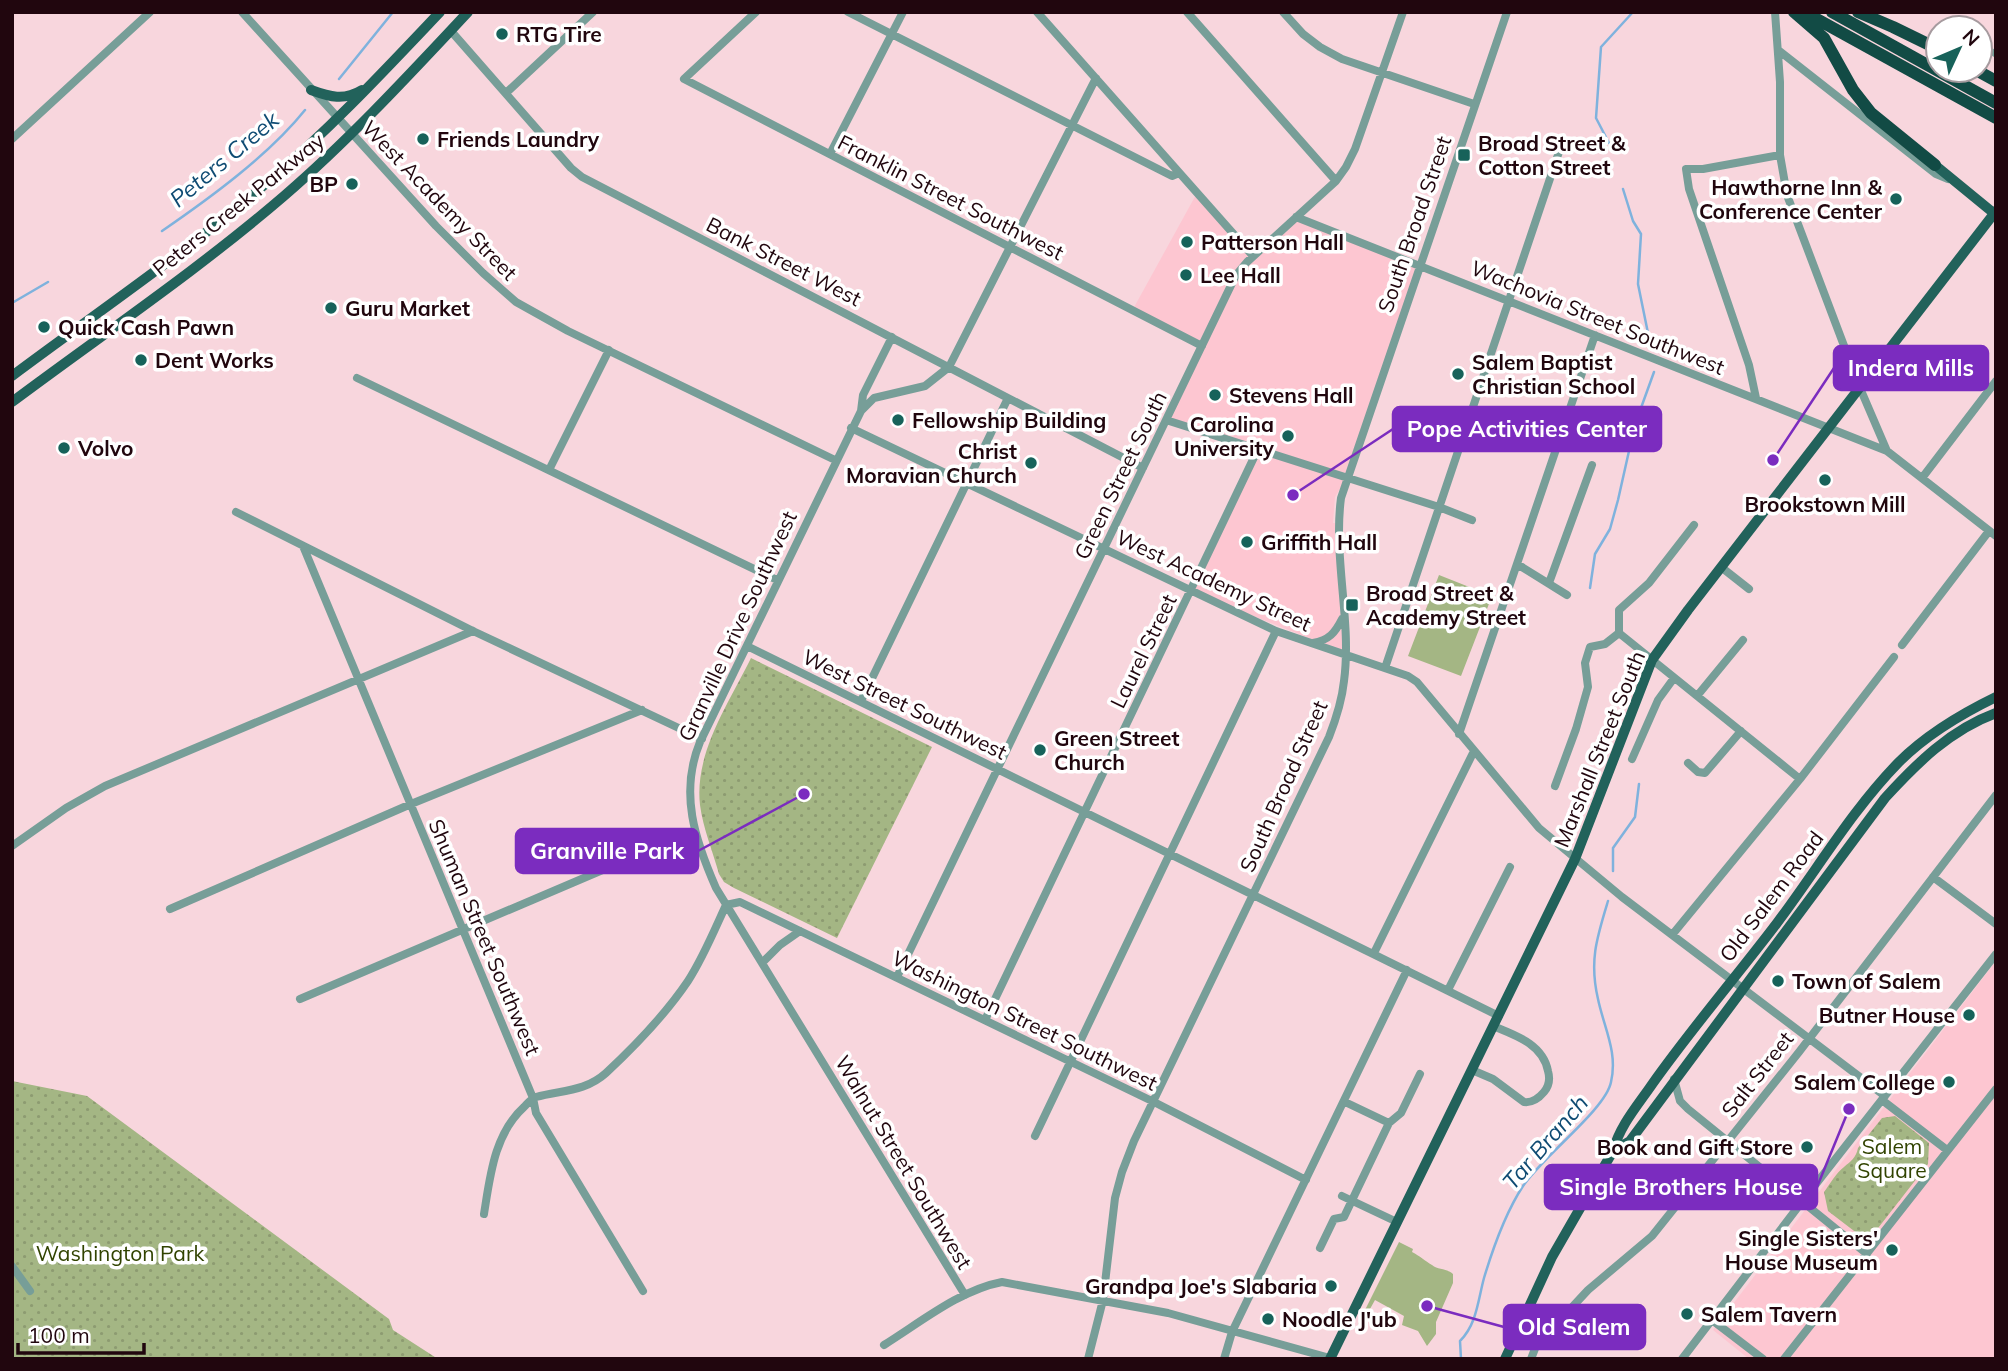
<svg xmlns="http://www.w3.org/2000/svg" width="2008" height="1371" viewBox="0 0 2008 1371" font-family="Mulish,sans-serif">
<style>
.built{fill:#fdc6d1}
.grass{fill:#a4b684}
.park{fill:url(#park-dots)}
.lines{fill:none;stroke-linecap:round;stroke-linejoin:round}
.stream{stroke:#7fb2dd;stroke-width:2.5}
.minor{stroke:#779e98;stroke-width:8}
.major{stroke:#22625b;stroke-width:10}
.highway{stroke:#124b45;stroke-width:12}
.poi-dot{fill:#17625a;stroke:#fff;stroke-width:2.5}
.labels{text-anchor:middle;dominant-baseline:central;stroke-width:7;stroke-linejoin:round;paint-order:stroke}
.poi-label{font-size:21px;font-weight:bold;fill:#21060e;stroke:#fff;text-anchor:start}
.street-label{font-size:21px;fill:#21060e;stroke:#fff}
.park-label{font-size:21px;fill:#314300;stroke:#fff}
.water-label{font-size:23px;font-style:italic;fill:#0f4b73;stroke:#fff}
.leader{fill:none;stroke:#7b2cbf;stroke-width:2.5}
.callout-dot{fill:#7b2cbf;stroke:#fff;stroke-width:2.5}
.callout{fill:#7b2cbf;stroke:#7b2cbf;stroke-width:2.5}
.callout-label{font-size:23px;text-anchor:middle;font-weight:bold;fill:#fff}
</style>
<defs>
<pattern id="park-dots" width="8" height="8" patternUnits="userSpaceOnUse" patternTransform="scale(1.75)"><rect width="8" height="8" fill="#a4b684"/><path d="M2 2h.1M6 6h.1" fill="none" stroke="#8d9b71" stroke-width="1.8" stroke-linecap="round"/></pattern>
</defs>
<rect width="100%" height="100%" fill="#f8d6dd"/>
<path class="built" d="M1197 193 1253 256 1296 217 1419 264 1347 477 1335 497 1333 523H1338L1346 653 1191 591 1258 449 1166 420 1202 346 1132 311Z
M1996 961V1359H1749L1713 1330Z"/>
<path class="grass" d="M1439 575 1492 596 1461 676 1408 656Z
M1399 1242 1413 1249 1412 1252C1420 1256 1425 1261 1432 1265 1438 1270 1446 1268 1453 1274V1283L1436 1322V1334L1427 1346 1418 1331 1402 1325 1404 1316 1375 1300 1361 1325 1358 1324Z"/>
<path class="park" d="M751 658 932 747 837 938 734 888 724 882 719 874C713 852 703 828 700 805 694 753 729 703 751 658Z
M12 1081 87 1096 389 1319 393 1330 438 1359H12Z
M1895 1116 1929 1143 1928 1164 1875 1232 1858 1234 1828 1211 1824 1192C1830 1184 1836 1173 1844 1167 1851 1161 1856 1158 1858 1148L1882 1118Z"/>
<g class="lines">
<path class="stream" d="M339 79 393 12
M1609 143 1596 118 1601 47 1633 12
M1623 189 1633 221 1641 234 1638 284 1650 343
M162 231C210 198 269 155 305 110
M12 303 48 282
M1590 588 1595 554 1610 529 1618 500 1629 451V433L1637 419 1654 372
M1613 871V848L1635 817 1639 784
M1461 1359 1460 1341C1477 1324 1478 1300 1484 1278 1493 1248 1506 1212 1523 1186 1542 1157 1606 1109 1611 1082 1618 1052 1604 1028 1598 999 1589 961 1597 937 1608 901"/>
<path class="minor" d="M242 12 436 226 483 273 516 302 568 331 835 460
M756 12 684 79 1202 346
M848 12 1172 176 1179 173
M1037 12 1253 256
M1187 12 1336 181
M1283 12 1303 34 1320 47 1342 59 1474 104
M1775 12 1780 82V155L1787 195 1860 388 1887 451 1996 536
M451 31 571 168 582 177 1143 468
M1778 50 1936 174 1948 179
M1995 53 1996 52
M506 93 593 12
M12 139 150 12
M830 154 903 12
M1296 217 1887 451
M357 378 777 580
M1756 398 1749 365 1689 189 1686 169H1703L1780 155
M861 411 863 395 892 337
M1166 420 1439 507 1472 520
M851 428 1276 631 1408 676 1417 682 1539 828 1622 897 1885 1096
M549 470 609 350
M1922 478 1996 381
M236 512 473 631 702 739
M303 546 533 1098 536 1113 643 1291
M1517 564 1567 595
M1721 567 1749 589
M1549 583 1592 465
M1619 633 1800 779
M1619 633V610L1649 583 1694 525
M1313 643C1329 640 1335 633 1342 619
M1902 645 1989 531
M747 646 1499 1016
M1385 668 1562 143
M1697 696 1743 640
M861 701 1008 398
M1459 734 1595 335
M1632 759 1658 700 1674 678
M1688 763 1698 772 1705 773 1741 731
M1555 786 1576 729 1588 687 1585 663 1590 647 1605 644 1619 633
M12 846 66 808 105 786 473 631
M1933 877 1996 924
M726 905 740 902 1154 1102 1306 1180
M170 909 411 804 642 710
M1672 935 1800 779 1894 657
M1374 953 1474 751
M763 962 780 945 800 931
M897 977 1236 275 1247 262 1336 181 1346 167 1355 149 1403 12
M1448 990 1510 867
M300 999 694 831
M985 1020 1258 449
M1472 1070 1493 1079 1524 1102C1532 1103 1539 1098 1544 1092 1549 1086 1550 1078 1548 1071 1543 1044 1515 1035 1493 1026
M1674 1079 1680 1101 1688 1109 1867 1254
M1882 1100 1947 1150
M1345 1102 1389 1123
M1035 1136 1276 631
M1342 1196 1397 1222
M484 1214C490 1177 494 1134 524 1107 528 1103 531 1099 536 1097 561 1090 585 1092 606 1073 635 1046 665 1015 688 981 703 958 714 931 726 905
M1320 1248 1334 1219 1344 1217 1389 1123 1401 1113 1420 1074
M12 1266 30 1291
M965 1295 716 888C695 840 679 793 700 742L861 411 874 398 925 386 949 367 1096 78
M1712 1320 1763 1359
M884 1345C921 1322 960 1290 1002 1282L1168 1313 1330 1358
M1088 1359 1103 1300 1115 1198 1122 1172 1134 1141 1329 737C1336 719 1342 700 1344 681 1352 621 1333 559 1341 498L1507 12
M1224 1359 1232 1332 1407 970
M1531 1359 1536 1346 1588 1290 1652 1236 1799 1052 1996 795
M1682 1359 1801 1203 1996 954
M1784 1359 1996 1089"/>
<path class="major" d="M311 90C330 97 344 101 362 90
M1935 165 1996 215
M12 376C99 311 188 251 270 180 331 128 385 70 440 12
M12 402C103 334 198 270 284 196 350 139 409 75 468 12
M1613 1151 1630 1141 1885 798C1917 763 1950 730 1996 713
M1330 1359 1575 859 1652 660 1688 610 1996 211
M1505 1359 1552 1257 1613 1151C1620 1125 1638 1105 1653 1083 1692 1028 1736 977 1777 923 1817 870 1852 810 1899 762 1926 735 1961 714 1996 697"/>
<path class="highway" d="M1794 12 1824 38 1853 90 1871 113 1935 165
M1804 12 1996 118
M1832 12 1996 103
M1858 12 1893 27 1938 49
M1976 70 1996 81"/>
</g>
<g class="poi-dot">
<circle cx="502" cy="34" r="7"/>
<circle cx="423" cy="139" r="7"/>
<rect x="1457" y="148" width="14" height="14" rx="3.5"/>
<circle cx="352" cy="184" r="7"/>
<circle cx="1896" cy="199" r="7"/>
<circle cx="1187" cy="242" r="7"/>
<circle cx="1186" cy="275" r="7"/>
<circle cx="331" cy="308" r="7"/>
<circle cx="44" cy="327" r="7"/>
<circle cx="141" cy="360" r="7"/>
<circle cx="1458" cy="374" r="7"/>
<circle cx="1215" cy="395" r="7"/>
<circle cx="898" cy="420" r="7"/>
<circle cx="1288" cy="436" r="7"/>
<circle cx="64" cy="448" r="7"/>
<circle cx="1031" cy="463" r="7"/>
<circle cx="1825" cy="480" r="7"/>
<circle cx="1247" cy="542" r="7"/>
<rect x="1345" y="598" width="14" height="14" rx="3.5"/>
<circle cx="1040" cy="750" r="7"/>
<circle cx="1778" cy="981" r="7"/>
<circle cx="1969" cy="1015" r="7"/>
<circle cx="1949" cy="1082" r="7"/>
<circle cx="1807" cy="1147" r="7"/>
<circle cx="1892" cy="1250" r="7"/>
<circle cx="1331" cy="1286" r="7"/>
<circle cx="1687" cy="1314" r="7"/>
<circle cx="1268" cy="1319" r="7"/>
</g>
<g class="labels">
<g class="poi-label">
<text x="516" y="34">RTG Tire</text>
<text x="437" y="139">Friends Laundry</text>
<text x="1478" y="143">Broad Street &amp;<tspan x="1478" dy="24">Cotton Street</tspan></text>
<text x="338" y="184" text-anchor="end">BP</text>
<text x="1882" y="187" text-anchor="end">Hawthorne Inn &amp;<tspan x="1882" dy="24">Conference Center</tspan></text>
<text x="1201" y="242">Patterson Hall</text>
<text x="1200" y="275">Lee Hall</text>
<text x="345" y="308">Guru Market</text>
<text x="58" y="327">Quick Cash Pawn</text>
<text x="155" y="360">Dent Works</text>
<text x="1472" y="362">Salem Baptist<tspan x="1472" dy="24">Christian School</tspan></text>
<text x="1229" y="395">Stevens Hall</text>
<text x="912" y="420">Fellowship Building</text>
<text x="1274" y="424" text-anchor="end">Carolina<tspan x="1274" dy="24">University</tspan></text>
<text x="78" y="448">Volvo</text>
<text x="1017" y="451" text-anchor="end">Christ<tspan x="1017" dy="24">Moravian Church</tspan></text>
<text x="1825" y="504" text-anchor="middle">Brookstown Mill</text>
<text x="1261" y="542">Griffith Hall</text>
<text x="1366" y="593">Broad Street &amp;<tspan x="1366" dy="24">Academy Street</tspan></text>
<text x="1054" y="738">Green Street<tspan x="1054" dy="24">Church</tspan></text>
<text x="1792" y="981">Town of Salem</text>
<text x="1955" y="1015" text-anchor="end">Butner House</text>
<text x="1935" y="1082" text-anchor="end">Salem College</text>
<text x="1793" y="1147" text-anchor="end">Book and Gift Store</text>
<text x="1878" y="1238" text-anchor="end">Single Sisters'<tspan x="1878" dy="24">House Museum</tspan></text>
<text x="1317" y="1286" text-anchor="end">Grandpa Joe's Slabaria</text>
<text x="1701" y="1314">Salem Tavern</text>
<text x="1282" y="1319">Noodle J'ub</text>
</g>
<g class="street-label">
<text transform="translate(951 197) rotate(27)">Franklin Street Southwest</text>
<text transform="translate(440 200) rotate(46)">West Academy Street</text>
<text transform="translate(238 204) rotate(-39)">Peters Creek Parkway</text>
<text transform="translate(1414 224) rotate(-71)">South Broad Street</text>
<text transform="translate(784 261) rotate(27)">Bank Street West</text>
<text transform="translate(1598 317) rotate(22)">Wachovia Street Southwest</text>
<text transform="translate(1120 475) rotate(-64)">Green Street South</text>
<text transform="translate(1214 580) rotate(25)">West Academy Street</text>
<text transform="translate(737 626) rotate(-65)">Granville Drive Southwest</text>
<text transform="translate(1143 651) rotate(-64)">Laurel Street</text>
<text transform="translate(905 704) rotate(26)">West Street Southwest</text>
<text transform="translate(1599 749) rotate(-68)">Marshall Street South</text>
<text transform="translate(1283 786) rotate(-66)">South Broad Street</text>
<text transform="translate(1771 896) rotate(-53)">Old Salem Road</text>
<text transform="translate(485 937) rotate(67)">Shuman Street Southwest</text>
<text transform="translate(1025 1020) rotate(26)">Washington Street Southwest</text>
<text transform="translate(1757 1074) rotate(-52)">Salt Street</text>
<text transform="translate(904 1162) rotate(59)">Walnut Street Southwest</text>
</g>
<g class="park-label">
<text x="1892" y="1146">Salem<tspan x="1892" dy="24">Square</tspan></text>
<text x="120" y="1253">Washington Park</text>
</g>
<g class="water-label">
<text transform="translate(224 159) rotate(-40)">Peters Creek</text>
<text transform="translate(1545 1142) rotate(-49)">Tar Branch</text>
</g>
</g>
<path class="leader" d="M1773 460L1834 368M1293 495L1393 429M804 794L698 851M1849 1109L1817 1187M1427 1306L1504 1327"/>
<g class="callout-dot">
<circle cx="1773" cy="460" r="7"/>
<circle cx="1293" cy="495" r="7"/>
<circle cx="804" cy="794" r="7"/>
<circle cx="1849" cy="1109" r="7"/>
<circle cx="1427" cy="1306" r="7"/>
</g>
<g class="callout">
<rect x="1834" y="346" width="154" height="44" rx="7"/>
<rect x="1393" y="407" width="268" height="44" rx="7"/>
<rect x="516" y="829" width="182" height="44" rx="7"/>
<rect x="1545" y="1165" width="272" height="44" rx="7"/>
<rect x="1504" y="1305" width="141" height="44" rx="7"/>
</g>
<g class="callout-label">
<text x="1911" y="376">Indera Mills</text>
<text x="1527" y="437">Pope Activities Center</text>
<text x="607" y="859">Granville Park</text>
<text x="1681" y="1195">Single Brothers House</text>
<text x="1574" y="1335">Old Salem</text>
</g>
<rect width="2008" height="1371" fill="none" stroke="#21060e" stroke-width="28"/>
<g transform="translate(1959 49) rotate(46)"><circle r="33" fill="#ffffff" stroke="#a69b9f" stroke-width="2"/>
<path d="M0-5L12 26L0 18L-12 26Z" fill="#17625a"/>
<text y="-10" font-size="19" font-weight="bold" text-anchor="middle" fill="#21060e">N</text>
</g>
<path d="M18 1343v10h126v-10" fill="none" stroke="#21060e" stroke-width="3.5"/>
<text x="28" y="1343" font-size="21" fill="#21060e" stroke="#ffffff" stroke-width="5" paint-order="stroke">100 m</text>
</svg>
